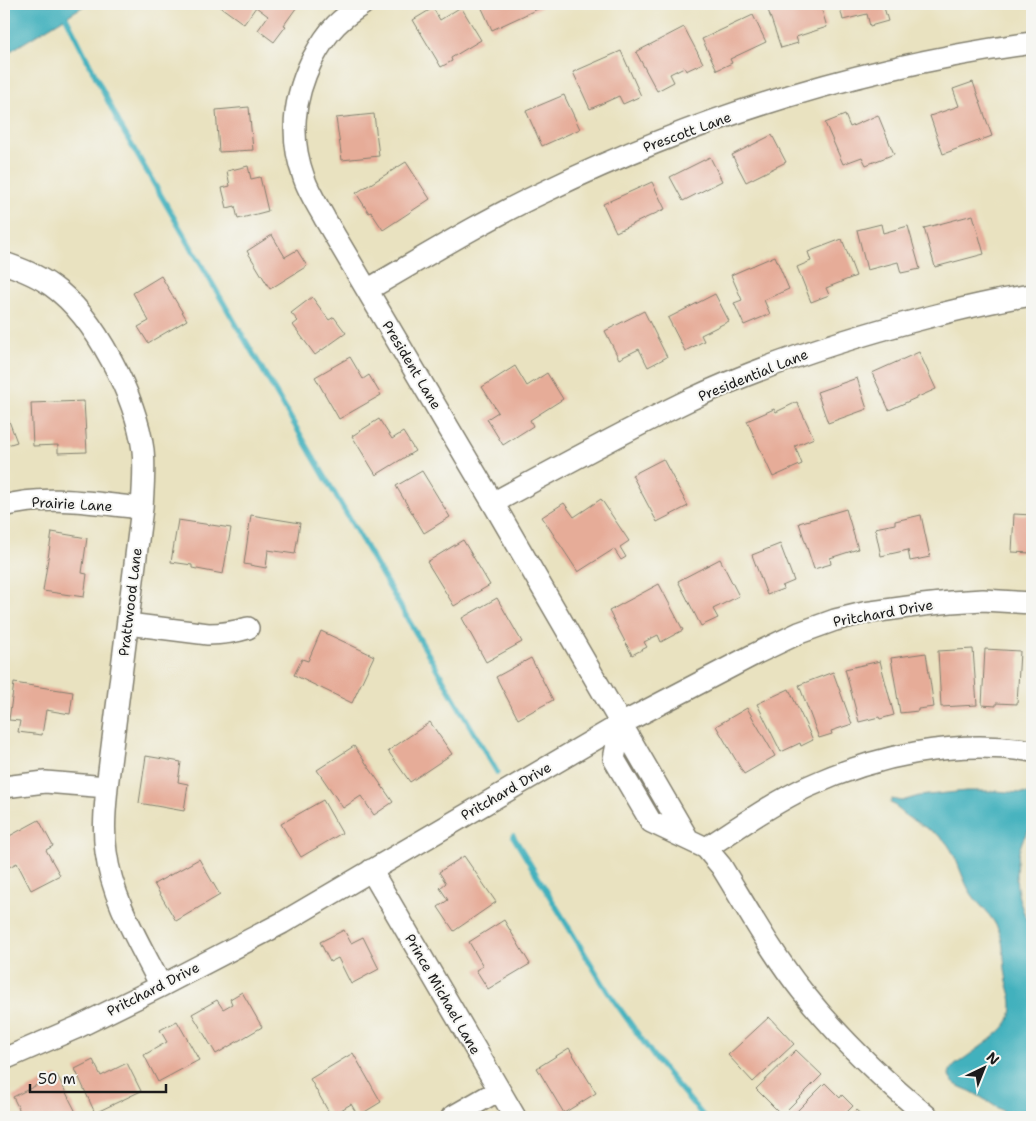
<svg xmlns="http://www.w3.org/2000/svg" width="1036" height="1121" viewBox="0 0 1036 1121" font-family="'Shantell Sans',sans-serif">
<style>
.water{fill:#42b1bd;stroke:#2f666c}
.lines{fill:none;stroke-linecap:round;stroke-linejoin:round}
.stream{stroke:#42b1bd;stroke-width:5.5}
.building{fill:#e6ac98}
.minor-casing{stroke:#827f6e;stroke-width:24}
.minor{stroke:#fff;stroke-width:21}
.labels{text-anchor:middle;dominant-baseline:central;stroke-width:4;stroke-linejoin:round;paint-order:stroke}
.street-label{font-size:14px;fill:#1c1c1c;stroke:#f6f6f2}
</style>
<rect width="100%" height="100%" fill="#f6f6f2"/>
<filter id="ink" filterUnits="userSpaceOnUse"><feTurbulence type="fractalNoise" baseFrequency=".02" numOctaves="2"/><feDisplacementMap in="SourceGraphic" scale="10" xChannelSelector="R" yChannelSelector="G"/><feConvolveMatrix kernelMatrix="1 2 1 2 8 2 1 2 1" color-interpolation-filters="sRGB"/></filter>
<filter id="wash" filterUnits="userSpaceOnUse"><feTurbulence type="fractalNoise" baseFrequency=".0096" numOctaves="4" result="noise"/><feDisplacementMap in="SourceGraphic" scale="20" xChannelSelector="R" yChannelSelector="G"/><feGaussianBlur stdDeviation="1.12" result="paint"/><feColorMatrix in="noise" values="0 0 0 0 0 0 0 0 0 0 0 0 0 0 0 0 0 1.4 0 .05"/><feComposite in="paint" operator="in"/></filter>
<g filter="url(#wash)">
<rect width="100%" height="100%" fill="#e9e2c0"/>
<path class="water" d="M4 4H87L4 55Z
M966 791H996L1032 794C1032 803 1034 813 1032 822 1031 828 1024 836 1022 842 1011 872 1016 902 1032 928V1117H1011L1008 1116 1007 1117H1001L1004 1112C993 1105 983 1098 972 1092 966 1089 955 1086 951 1080 947 1074 950 1070 954 1066 969 1054 1001 1035 1009 1020 1011 1015 1012 1010 1012 1005 1012 995 1007 985 1006 975 1003 960 1005 941 997 927 989 911 973 901 966 884 959 869 955 852 944 840 933 829 900 817 895 805L890 803 892 799 902 801 919 796Z"/>
<g class="lines">
<path class="stream" d="M66 17 121 127 497 772
M513 836 608 992 657 1061 704 1117"/>
</g>
<g id="blocks">
<path class="building" d="M219 4H299L284 25 286 26 274 42 258 30 268 16 256 7 244 24 218 5Z
M480 4H540L542 7 492 30Z
M766 4H820L827 27 796 37 798 43 781 48Z
M839 4H883L888 21 870 26 867 14 843 20Z
M461 7 481 40 451 58 452 61 441 67 413 20 433 8 440 20Z
M753 15 766 42 730 59 732 63 717 70 702 39Z
M684 27 703 63 686 71 684 67 670 74 674 82 657 91 636 52Z
M621 51 641 96 623 104 619 96 590 109 573 72Z
M973 82 992 136 943 154 930 116 959 106 953 89Z
M564 95 580 129 542 146 526 111Z
M249 107 253 150 219 152 216 110Z
M374 114 379 156 342 160 336 118Z
M845 115 850 127 878 115 894 154 866 165 862 157 843 164 825 123Z
M772 135 786 162 746 182 732 155Z
M710 157 722 181 683 201 670 177Z
M406 162 430 199 383 230 371 212 369 213 356 193Z
M248 166 251 179 260 177 268 211 238 219 235 206 227 208 222 188 230 186 227 171Z
M652 182 665 209 616 232 603 204Z
M973 215 984 254 935 267 924 228Z
M881 224 883 233 908 226 920 269 901 273 898 262 867 270 857 230Z
M272 235 285 257 297 250 307 266 270 289 247 251Z
M842 239 856 276 826 288 829 295 811 302 797 267 811 261 808 252Z
M775 256 789 289 764 300 770 314 744 325 734 303 742 300 731 275Z
M161 276 187 320 148 343 138 327 149 321 133 293Z
M715 294 729 321 701 335 704 341 685 351 668 318Z
M312 297 329 320 334 317 346 333 315 355 293 325 298 321 291 313Z
M644 311 667 357 648 367 639 349 619 359 605 331Z
M919 352 936 389 889 410 872 373Z
M350 357 363 379 369 375 381 395 339 419 315 377Z
M515 366 527 386 547 373 563 399 530 420 533 426 503 445 487 419 498 412 482 387Z
M857 378 867 409 828 423 817 392Z
M84 401 87 452 58 453V445L33 446 31 403Z
M797 402 814 438 795 446 802 464 773 477 747 421 774 409 776 412Z
M4 408 17 442 4 446Z
M379 419 392 439 403 432 415 451 376 475 352 436Z
M663 459 688 506 657 522 632 475Z
M422 471 450 517 424 533 396 486Z
M601 499 629 541 620 547 626 557 621 560 614 549 578 572 542 517 564 503 574 517Z
M846 509 858 549 830 558 831 564 814 569 799 523Z
M1014 514 1032 515V547H1031V553L1012 552Z
M251 515 300 523 295 554 268 550 266 568 244 564Z
M921 515 930 557 910 561 908 550 881 556 875 528 895 524V521Z
M178 520 231 528 223 574 192 568V565L171 562Z
M52 532 87 538 82 573 87 574 84 597 43 591Z
M463 540 490 585 454 606 427 562Z
M780 544 794 581 782 586 783 589 767 595 752 555Z
M720 559 739 596 713 609 718 618 701 626 678 581Z
M659 584 683 630 661 642 658 635 644 642 647 647 632 655 609 611Z
M497 598 522 642 486 662 462 618Z
M321 631 374 656 352 703 294 675 302 659 308 661Z
M973 649 977 705 941 707 938 651Z
M985 649 1020 651 1017 704 996 703V706L982 705Z
M926 653 934 707 918 709V711L900 713 891 658Z
M531 658 553 700 518 719 496 677Z
M880 661 894 715 880 719 879 717 859 722 845 669Z
M833 672 852 724 831 731 832 734 819 738 799 685Z
M14 683 73 692 70 714 46 710 42 735 18 732 20 721 9 720Z
M789 689 813 740 801 746 800 743 781 752 757 704Z
M747 708 775 756 744 774 716 726Z
M430 722 452 754 410 782 388 751Z
M354 746 393 802 374 815 361 796 343 808 317 770Z
M146 756 181 762 178 782 188 784 184 811 139 803Z
M323 800 342 833 301 857 281 824Z
M39 820 53 846 46 850 60 875 31 890 17 863 7 868 4 863V839Z
M464 856 496 902 454 931 438 907 448 900 440 888 446 883 439 872Z
M199 859 220 895 176 921 154 884Z
M504 920 530 964 488 989 476 970 483 966 469 942Z
M344 930 351 943 363 937 379 969 351 984 338 958 330 962 320 942Z
M242 992 262 1027 216 1054 192 1014 217 1000 223 1009 232 1004 230 999Z
M769 1017 794 1044 753 1082 728 1055Z
M177 1021 199 1060 158 1082 144 1055 167 1042 160 1030Z
M569 1048 596 1093 564 1113 537 1068Z
M796 1050 822 1075 782 1115 756 1089Z
M353 1053 381 1102 358 1116 351 1104 331 1116 310 1079Z
M93 1060 101 1076 127 1063 141 1091 95 1113 75 1069Z
M57 1075 78 1116 76 1117H23L13 1097Z
M825 1083 840 1098 842 1095 853 1106 842 1117H791Z
M856 1110 864 1117H850Z"/>
</g>
</g>
<g filter="url(#ink)">
<use href="#blocks" fill-opacity="0" stroke="#827f6e" stroke-width="1"/>
<g class="lines">
<defs>
<path id="minor" d="M363 4C354 10 344 17 336 25 326 35 319 47 312 60 293 99 289 137 304 178 309 193 318 206 325 219L493 503 688 839
M4 263C21 269 37 275 52 286 96 317 136 398 143 450 145 469 143 489 142 508L107 787C105 809 103 830 106 852 112 900 140 944 161 986
M367 290C426 256 484 220 546 191 699 117 864 66 1032 43
M493 503C557 468 621 433 687 401 763 365 844 339 925 318 960 309 996 300 1032 295
M4 506C47 494 97 504 142 508
M128 624 208 634C222 634 235 632 248 628
M621 724 614 759 651 822 706 848 721 866C747 908 771 952 802 991 839 1038 882 1079 928 1117
M4 787 45 782 107 787
M706 848C739 827 771 804 807 787 877 755 955 739 1032 751
M371 870 515 1117
M4 1059 78 1027 161 986 282 923 621 724 755 654 799 633 835 620 864 613 923 605 951 602 983 600 1032 603
M452 1117 499 1090"/>
</defs>
<use href="#minor" class="minor-casing"/>
<use href="#minor" class="minor"/>
</g>
</g>
<g class="labels">
<g class="street-label">
<text transform="translate(687 132) rotate(-20)">Prescott Lane</text>
<text transform="translate(412 365) rotate(59)">President Lane</text>
<text transform="translate(753 375) rotate(-22)">Presidential Lane</text>
<text transform="translate(72 504) rotate(3)">Prairie Lane</text>
<text transform="translate(130 602) rotate(-83)">Prattwood Lane</text>
<text transform="translate(883 613) rotate(-10)">Pritchard Drive</text>
<text transform="translate(506 791) rotate(-30)">Pritchard Drive</text>
<text transform="translate(153 989) rotate(-27)">Pritchard Drive</text>
<text transform="translate(443 994) rotate(60)">Prince Michael Lane</text>
</g>
</g>
<rect width="1036" height="1121" fill="none" stroke="#f6f6f2" stroke-width="20"/>
<g transform="translate(984 1068) rotate(43)" stroke="#f6f6f2" stroke-width="4" paint-order="stroke">
<path d="M0-4L9 19L0 12L-9 19Z" fill="#1c1c1c"/>
<text y="-8" font-size="14" font-weight="bold" text-anchor="middle" fill="#1c1c1c">N</text>
</g>
<path d="M30 1084v8h136v-8" fill="none" stroke="#1c1c1c" stroke-width="2.5"/>
<text x="38" y="1084" font-size="15" fill="#1c1c1c" stroke="#f6f6f2" stroke-width="4" paint-order="stroke">50 m</text>
</svg>
